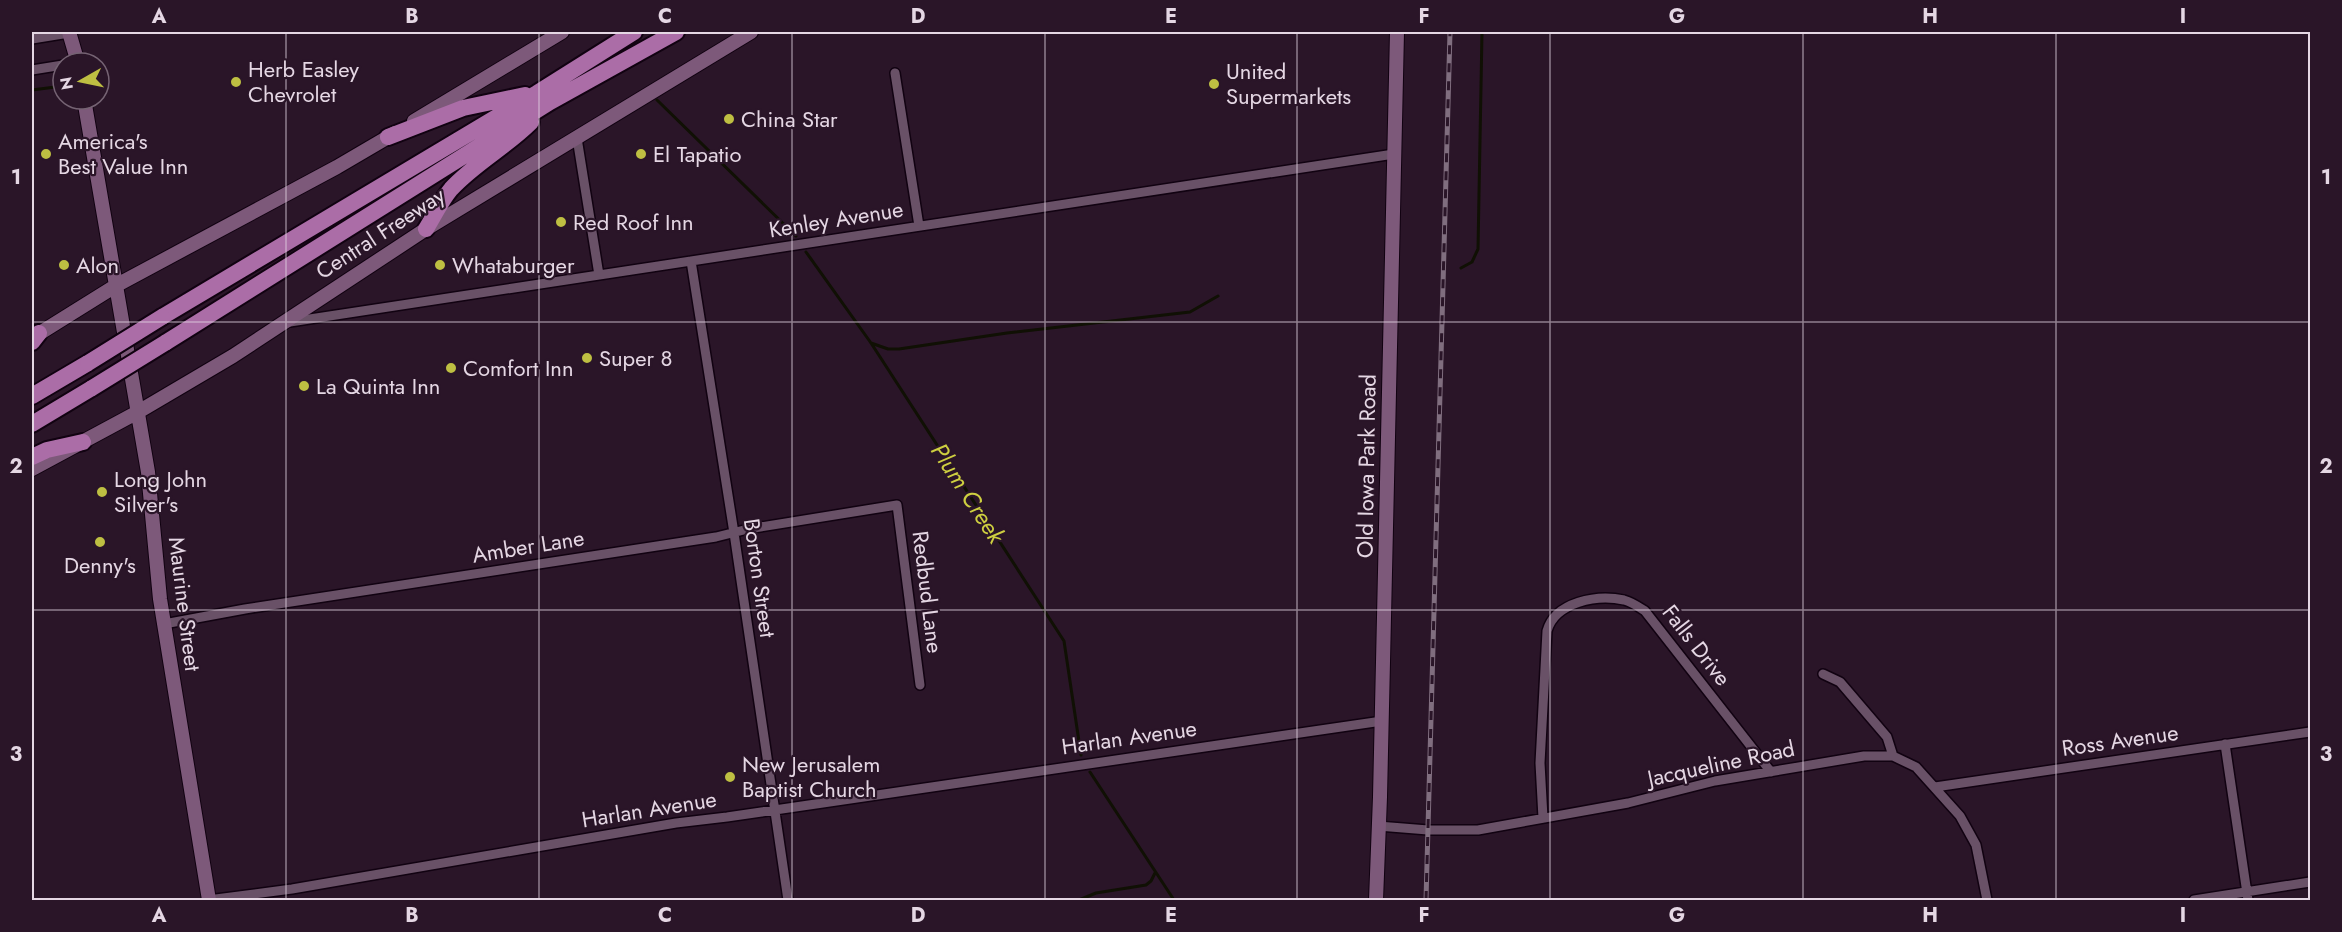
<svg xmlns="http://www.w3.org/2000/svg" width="2342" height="932" viewBox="0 0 2342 932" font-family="Jost,sans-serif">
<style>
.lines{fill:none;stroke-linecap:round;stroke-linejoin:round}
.stream{stroke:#101004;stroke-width:3}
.street-casing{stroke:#110211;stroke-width:12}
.secondary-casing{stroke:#110211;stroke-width:16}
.highway-casing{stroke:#110211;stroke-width:20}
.street{stroke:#695167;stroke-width:9}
.secondary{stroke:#7d597a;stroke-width:14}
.highway{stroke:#ab6da7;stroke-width:16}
.rail-casing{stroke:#806e7f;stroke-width:5}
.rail{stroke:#2a1528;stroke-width:3;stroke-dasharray:9;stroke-linecap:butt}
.highway-bridge-casing{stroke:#110211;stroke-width:20;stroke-linecap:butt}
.highway-bridge{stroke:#ab6da7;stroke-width:16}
.grid{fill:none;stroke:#e5d7e4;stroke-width:1.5;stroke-opacity:0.55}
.poi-dot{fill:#bebf42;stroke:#2a1528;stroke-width:2}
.labels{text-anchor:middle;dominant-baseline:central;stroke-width:4.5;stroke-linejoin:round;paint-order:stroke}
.poi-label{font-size:22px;fill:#e5d7e4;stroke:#2a1528;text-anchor:start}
.street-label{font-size:22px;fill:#e5d7e4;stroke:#2a1528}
.water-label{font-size:24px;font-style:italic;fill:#cecf40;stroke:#2a1528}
.neatline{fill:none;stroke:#e5d7e4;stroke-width:2}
.grid-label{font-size:20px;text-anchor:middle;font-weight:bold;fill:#e5d7e4}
</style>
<rect width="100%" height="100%" fill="#2a1528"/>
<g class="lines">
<path class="stream" d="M32 90 63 86
M657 100 796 236
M806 252 871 343 1064 641 1081 755
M1461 268 1472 262 1478 249 1482 32
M871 343 888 349H899L1007 333 1190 312 1218 296
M1090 772 1174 900
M1079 900 1096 893 1146 885 1151 881 1155 873"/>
<defs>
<path id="street" d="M32 39 69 33
M32 70 63 65
M895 73 919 226
M577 138 599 275
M691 261 734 533 788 900
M290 322 1394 154
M164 624 245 609 716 537 748 529 897 505 920 685
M1823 674 1840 682 1887 737 1893 756
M2225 744 2248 900
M1935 787 2310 732
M1543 818 1540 763 1547 631C1555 602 1597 594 1624 600 1632 602 1639 607 1645 611L1771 772
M1378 826 1428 830H1478L1628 803 1715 781 1864 756H1893L1916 767 1960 816 1976 845 1987 900
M208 900 292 889 676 823 727 817 1382 721
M2194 900 2310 882"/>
<path id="secondary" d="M69 32 78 63
M84 99 148 472 160 599 209 900
M414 121 562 32
M32 338 117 285 337 167 395 133
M32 469 138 412 233 356 426 229 751 32
M1376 900 1380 797 1397 32"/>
<path id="highway" d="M388 137 463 108 525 95
M426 229C434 216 441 201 451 189 475 163 506 147 531 122
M162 317 537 93 634 32
M32 342 39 333
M165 343 550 102 676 32
M32 396 88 363
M32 424 92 388
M32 457 47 450 83 442"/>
</defs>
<use href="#street" class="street-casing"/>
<use href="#secondary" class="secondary-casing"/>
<use href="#highway" class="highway-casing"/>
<use href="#street" class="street"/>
<use href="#secondary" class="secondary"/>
<use href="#highway" class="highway"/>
<defs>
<path id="rail" d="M1426 900 1450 32"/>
</defs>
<use href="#rail" class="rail-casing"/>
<use href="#rail" class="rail"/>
<defs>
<path id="highway-bridge" d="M88 363 162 317
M92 388 165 343"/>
</defs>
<use href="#highway-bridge" class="highway-bridge-casing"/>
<use href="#highway-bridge" class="highway-bridge"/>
</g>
<path class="grid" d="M286 32V900M539 32V900M792 32V900M1045 32V900M1297 32V900M1550 32V900M1803 32V900M2056 32V900M32 322H2310M32 610H2310"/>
<g class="poi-dot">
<circle cx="236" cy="82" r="6"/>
<circle cx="1214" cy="84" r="6"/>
<circle cx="729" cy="119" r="6"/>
<circle cx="46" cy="154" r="6"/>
<circle cx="641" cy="154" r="6"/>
<circle cx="561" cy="222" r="6"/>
<circle cx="64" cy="265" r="6"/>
<circle cx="440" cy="265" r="6"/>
<circle cx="587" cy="358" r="6"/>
<circle cx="451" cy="368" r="6"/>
<circle cx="304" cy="386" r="6"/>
<circle cx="102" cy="492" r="6"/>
<circle cx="100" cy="542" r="6"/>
<circle cx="730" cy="777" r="6"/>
</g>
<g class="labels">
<g class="poi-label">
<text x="248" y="69">Herb Easley<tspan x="248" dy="25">Chevrolet</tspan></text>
<text x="1226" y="71">United<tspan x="1226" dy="25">Supermarkets</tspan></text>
<text x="741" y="119">China Star</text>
<text x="58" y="141">America's<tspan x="58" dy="25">Best Value Inn</tspan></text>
<text x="653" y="154">El Tapatio</text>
<text x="573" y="222">Red Roof Inn</text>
<text x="76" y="265">Alon</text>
<text x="452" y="265">Whataburger</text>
<text x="599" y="358">Super 8</text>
<text x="463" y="368">Comfort Inn</text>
<text x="316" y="386">La Quinta Inn</text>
<text x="114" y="479">Long John<tspan x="114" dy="25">Silver's</tspan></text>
<text x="100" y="565" text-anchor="middle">Denny's</text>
<text x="742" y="764">New Jerusalem<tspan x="742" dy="25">Baptist Church</tspan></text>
</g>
<g class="street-label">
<text transform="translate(836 219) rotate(-9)">Kenley Avenue</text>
<text transform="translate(380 233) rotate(-33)">Central Freeway</text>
<text transform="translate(1366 466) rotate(-89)">Old Iowa Park Road</text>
<text transform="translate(528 546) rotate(-9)">Amber Lane</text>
<text transform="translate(760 578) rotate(82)">Borton Street</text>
<text transform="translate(928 592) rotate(83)">Redbud Lane</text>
<text transform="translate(185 604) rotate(83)">Maurine Street</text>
<text transform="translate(1697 645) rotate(52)">Falls Drive</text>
<text transform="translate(1129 737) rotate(-8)">Harlan Avenue</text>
<text transform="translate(2120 740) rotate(-8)">Ross Avenue</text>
<text transform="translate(1721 763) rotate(-12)">Jacqueline Road</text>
<text transform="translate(649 809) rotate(-9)">Harlan Avenue</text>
</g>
<g class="water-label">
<text transform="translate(968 493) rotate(57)">Plum Creek</text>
</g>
</g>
<rect width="2342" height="932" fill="none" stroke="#2a1528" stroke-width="66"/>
<g transform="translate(81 81) rotate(261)"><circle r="28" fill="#2a1528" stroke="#756373" stroke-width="1.5"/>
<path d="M0-4.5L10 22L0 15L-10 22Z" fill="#bebf42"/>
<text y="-9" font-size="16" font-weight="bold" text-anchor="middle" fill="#e5d7e4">N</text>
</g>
<rect x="33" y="33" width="2276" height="866" class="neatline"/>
<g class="grid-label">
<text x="159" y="23">A</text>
<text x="412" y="23">B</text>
<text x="665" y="23">C</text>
<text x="918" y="23">D</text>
<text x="1171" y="23">E</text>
<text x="1424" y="23">F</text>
<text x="1677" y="23">G</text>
<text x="1930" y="23">H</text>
<text x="2183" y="23">I</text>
<text x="16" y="184">1</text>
<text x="2326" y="184">1</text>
<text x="16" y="473">2</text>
<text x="2326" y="473">2</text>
<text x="16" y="761">3</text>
<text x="2326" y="761">3</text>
<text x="159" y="922">A</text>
<text x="412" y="922">B</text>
<text x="665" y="922">C</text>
<text x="918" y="922">D</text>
<text x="1171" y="922">E</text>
<text x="1424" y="922">F</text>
<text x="1677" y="922">G</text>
<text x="1930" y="922">H</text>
<text x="2183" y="922">I</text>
</g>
</svg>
